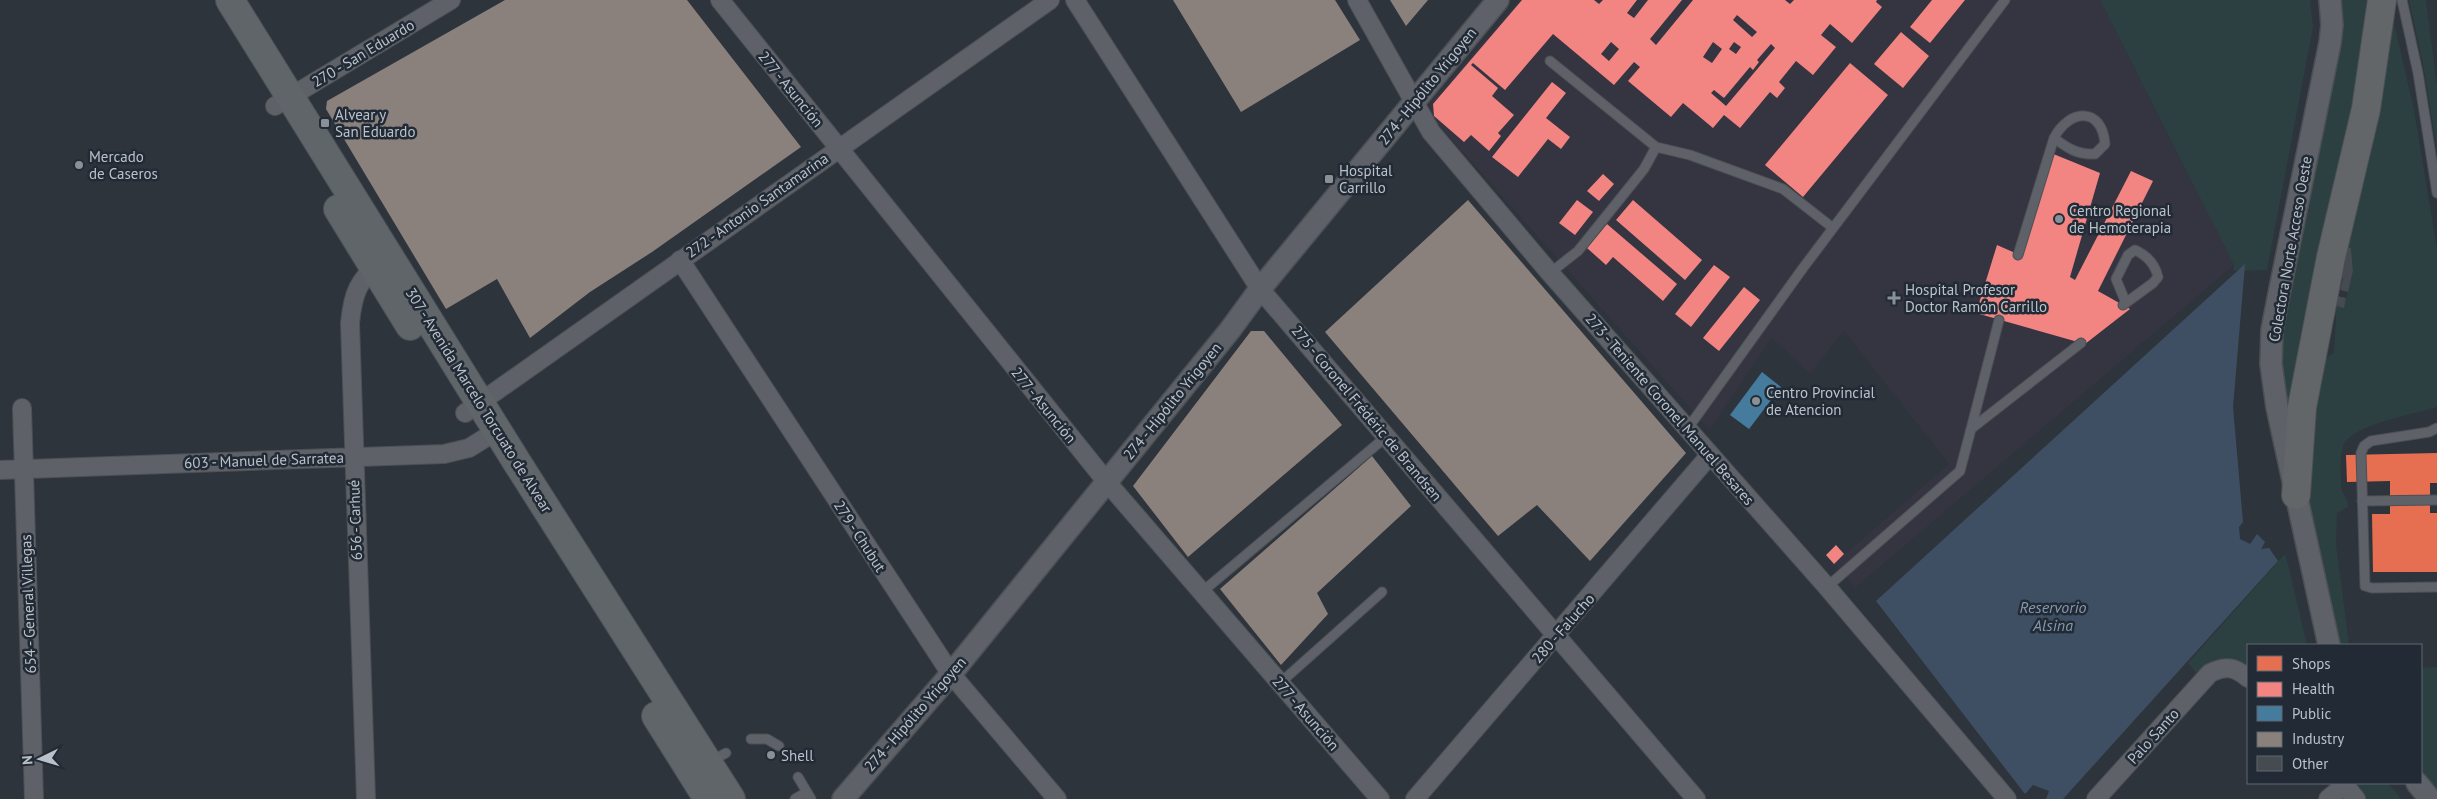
<svg xmlns="http://www.w3.org/2000/svg" width="2437" height="799" viewBox="0 0 2437 799" font-family="'PT Sans',sans-serif">
<style>
.medical{fill:#353441}
.green{fill:#2c3f41}
.water{fill:#3f4f63}
.shops{fill:#e76f51}
.health{fill:#f28482;fill-rule:evenodd}
.public{fill:#457b9d}
.industry{fill:#8a817c}
.building{fill:#464b51}
.lines{fill:none;stroke-linecap:round;stroke-linejoin:round}
.service-casing{stroke:#4c5055;stroke-width:11}
.minor-casing{stroke:#4c5055;stroke-width:20}
.tertiary-casing{stroke:#4c5055;stroke-width:24}
.primary-casing{stroke:#4c5157;stroke-width:30}
.motorway-casing{stroke:#4b5057;stroke-width:30}
.service{stroke:#5e6268;stroke-width:9}
.minor{stroke:#5e6268;stroke-width:18}
.tertiary{stroke:#5e6268;stroke-width:21}
.primary{stroke:#60656a;stroke-width:28}
.motorway{stroke:#636668;stroke-width:28}
.poi-dot{fill:#899098;stroke:#222b35;stroke-width:2}
.labels{text-anchor:middle;dominant-baseline:central;stroke-width:5;stroke-linejoin:round;paint-order:stroke}
.street-label{font-size:15px;fill:#bac1ca;stroke:#222b35}
.poi-label{font-size:15px;fill:#bac1ca;stroke:#222b35;text-anchor:start}
.water-label{font-size:16px;font-style:italic;fill:#8598ae;stroke:#222b35}
</style>
<rect width="100%" height="100%" fill="#2e343b"/>
<path class="medical" d="M1519 0H2100L2234 265 1855 588 1826 555 1836 545 1845 554 1949 464 1844 331 1810 374 1772 338 1709 430 1430 115V103Z"/>
<path class="green" d="M2100 0H2310L2313 27 2267 270 2233 271 2234 265Z
M2337 0H2375L2290 419 2282 382 2281 343 2321 134Z
M2409 0H2426L2437 87V148L2423 64Z
M2393 19 2414 110 2437 249V407C2417 414 2349 424 2343 447 2339 458 2341 474 2341 486 2341 494 2348 496 2348 507L2337 513 2336 544 2349 645H2341L2313 533 2308 502 2305 466 2320 361 2334 353 2336 318 2334 307H2344L2353 271 2351 248 2345 247 2388 23Z
M2284 555 2286 556 2307 645H2248V673L2199 676 2188 663Z
M2437 667V794L2421 774V668Z
M2348 783H2388L2401 799H2363Z"/>
<path class="water" d="M2245 264 2233 407 2243 522 2239 527 2240 539 2250 544 2257 534 2265 542 2261 549 2269 548 2278 561 2063 799H2046L2049 791 2033 785 2025 794 1876 601Z"/>
<path class="shops" d="M2437 453V483H2430V513H2437V572H2373L2372 514H2390V481L2347 482 2346 455Z"/>
<path class="health" d="M1522 0H1594L1599 4 1603 0H1637L1627 13 1634 18 1648 0H1682L1650 39 1656 45 1693 0H1785L1790 4 1794 0H1877L1876 2 1882 7 1852 43 1830 24 1821 35 1836 47 1813 75 1796 61 1779 82 1785 88 1777 98 1770 92 1740 128 1724 115 1713 128 1683 103 1671 117 1628 81 1640 67 1634 62 1614 85 1553 34 1505 90 1473 63 1471 65 1498 88 1492 96 1514 115 1498 133 1501 136 1489 151 1471 135 1464 142 1434 116 1433 104ZM1737 15 1757 32 1752 37 1733 20ZM1611 42 1619 49 1609 61 1601 54ZM1713 42 1722 49 1712 63 1703 57ZM1734 42 1741 47 1736 54 1729 49ZM1771 44 1775 48 1726 106 1711 93 1714 90 1724 98 1750 67 1753 70 1759 62 1757 60Z
M1932 0H1965L1930 43 1910 27Z
M1901 32 1929 56 1903 88 1874 64Z
M1850 63 1888 95 1803 197 1765 165Z
M1552 82 1566 93 1546 118 1570 137 1561 149 1548 139 1518 177 1492 157Z
M2051 153 2100 173 2070 277 2075 280 2131 171 2153 181 2098 291 2130 309 2085 344 1976 313 1997 245 2022 256Z
M1603 174 1614 184 1599 201 1587 191Z
M1577 200 1593 212 1575 235 1559 223Z
M1633 200 1702 260 1685 280 1616 220Z
M1607 224 1677 284 1663 301 1613 257 1606 265 1587 248Z
M1714 265 1730 277 1691 327 1675 314Z
M1744 287 1760 300 1719 351 1703 338Z
M1836 545 1844 554 1834 564 1826 555Z"/>
<path class="public" d="M1762 372 1781 387 1749 429 1730 415Z"/>
<path class="industry" d="M505 0H687L801 147 652 252 590 292 530 338 497 279 446 309 326 109 327 101Z
M1173 0H1335L1360 40 1241 112Z
M1390 0H1428L1406 26Z
M1468 200 1686 453 1590 561 1537 505 1498 536 1325 332Z
M1251 331H1264L1342 425 1188 557 1133 486Z
M1372 456 1411 506 1317 593 1328 614 1281 665 1220 589Z"/>
<path class="building" d="M2330 243 2351 248 2353 271 2348 292 2340 290 2343 278 2324 274Z
M2337 296 2346 298 2344 308 2336 306Z"/>
<g class="lines">
<defs>
<path id="service" d="M2402 0 2418 73 2437 193
M1550 61 1656 147 1690 155 1783 189 1833 228
M2018 255 2054 138C2069 109 2102 106 2105 144L2095 154C2078 155 2067 148 2054 138
M1550 273 1578 251 1644 169 1656 147
M2123 305 2153 283 2158 277C2155 264 2146 255 2135 250L2128 255 2116 279 2126 303
M1688 428 1803 268 2005 0
M2437 428 2429 432 2371 441 2364 446 2361 453 2365 586 2372 588 2437 587
M1971 429 1999 320
M2362 501 2437 500
M1827 587 1960 471 1971 429 2081 343
M1202 592 1387 436
M1280 683 1382 592
M751 739H767L779 746
M711 761 726 753
M798 777 811 799
M795 799 807 792"/>
<path id="minor" d="M720 0 1106 481 1380 799
M1075 0 1260 289 1696 799
M1357 0 1431 132 1550 273 1827 587 2007 799
M275 106 451 0
M680 260 951 674 1057 799
M22 408 34 799
M465 413 1050 0
M0 470 444 454 469 448 498 430
M2343 783 2356 799
M366 799 350 323C353 293 358 280 382 261
M1415 799 1710 455
M2096 799 2210 673C2226 665 2235 667 2248 678
M2328 799 2345 785"/>
<path id="tertiary" d="M2329 645 2277 407 2271 364 2272 330 2279 294 2330 43 2332 25 2330 0
M2417 783 2430 799
M843 799 951 674 1230 330 1260 289 1498 0"/>
<path id="primary" d="M230 0 518 464 731 799
M338 209 410 326
M656 716 708 799"/>
<path id="motorway" d="M2296 495 2302 407 2331 257 2366 109 2382 0"/>
</defs>
<use href="#service" class="service-casing"/>
<use href="#minor" class="minor-casing"/>
<use href="#tertiary" class="tertiary-casing"/>
<use href="#primary" class="primary-casing"/>
<use href="#motorway" class="motorway-casing"/>
<use href="#service" class="service"/>
<use href="#minor" class="minor"/>
<use href="#tertiary" class="tertiary"/>
<use href="#primary" class="primary"/>
<use href="#motorway" class="motorway"/>
</g>
<g class="poi-dot">
<rect x="320" y="118" width="10" height="10" rx="2.5"/>
<circle cx="79" cy="165" r="5"/>
<rect x="1324" y="174" width="10" height="10" rx="2.5"/>
<circle cx="2059" cy="219" r="5"/>
<path d="M1891.5 290.5h5v5h5v5h-5v5h-5v-5h-5v-5h5z"/>
<circle cx="1756" cy="401" r="5"/>
<circle cx="771" cy="755" r="5"/>
</g>
<g class="labels">
<g class="street-label">
<text transform="translate(363 53) rotate(-31)">270 - San Eduardo</text>
<text transform="translate(1427 86) rotate(-51)">274 - Hipólito Yrigoyen</text>
<text transform="translate(791 89) rotate(51)">277 - Asunción</text>
<text transform="translate(757 205) rotate(-35)">272 - Antonio Santamarina</text>
<text transform="translate(2290 249) rotate(-80)">Colectora Norte Acceso Oeste</text>
<text transform="translate(479 400) rotate(58)">307 - Avenida Marcelo Torcuato de Alvear</text>
<text transform="translate(1172 401) rotate(-51)">274 - Hipólito Yrigoyen</text>
<text transform="translate(1044 405) rotate(51)">277 - Asunción</text>
<text transform="translate(1670 409) rotate(49)">273 - Teniente Coronel Manuel Besares</text>
<text transform="translate(1367 413) rotate(50)">275 - Coronel Frédéric de Brandsen</text>
<text transform="translate(264 460) rotate(-2)">603 - Manuel de Sarratea</text>
<text transform="translate(355 520) rotate(-92)">656 - Carhué</text>
<text transform="translate(860 536) rotate(57)">279 - Chubut</text>
<text transform="translate(28 604) rotate(-92)">654 - General Villegas</text>
<text transform="translate(1563 628) rotate(-49)">280 - Falucho</text>
<text transform="translate(1306 713) rotate(49)">277 - Asunción</text>
<text transform="translate(915 714) rotate(-49)">274 - Hipólito Yrigoyen</text>
<text transform="translate(2153 736) rotate(-48)">Palo Santo</text>
</g>
<g class="poi-label">
<text x="335" y="114">Alvear y<tspan x="335" dy="17">San Eduardo</tspan></text>
<text x="89" y="156">Mercado<tspan x="89" dy="17">de Caseros</tspan></text>
<text x="1339" y="170">Hospital<tspan x="1339" dy="17">Carrillo</tspan></text>
<text x="2069" y="210">Centro Regional<tspan x="2069" dy="17">de Hemoterapia</tspan></text>
<text x="1905" y="289">Hospital Profesor<tspan x="1905" dy="17">Doctor Ramón Carrillo</tspan></text>
<text x="1766" y="392">Centro Provincial<tspan x="1766" dy="17">de Atencion</tspan></text>
<text x="781" y="755">Shell</text>
</g>
<g class="water-label">
<text x="2053" y="607">Reservorio<tspan x="2053" dy="18">Alsina</tspan></text>
</g>
</g>
<rect x="2247" y="644" width="175" height="140" fill="#222b35" stroke="#5f6771"/>
<rect x="2257" y="656" width="25" height="15" fill="#e76f51" stroke="#5f6771"/>
<text x="2292" y="669" font-size="15" fill="#bac1ca">Shops</text>
<rect x="2257" y="682" width="25" height="15" fill="#f28482" stroke="#5f6771"/>
<text x="2292" y="694" font-size="15" fill="#bac1ca">Health</text>
<rect x="2257" y="706" width="25" height="15" fill="#457b9d" stroke="#5f6771"/>
<text x="2292" y="719" font-size="15" fill="#bac1ca">Public</text>
<rect x="2257" y="732" width="25" height="15" fill="#8a817c" stroke="#5f6771"/>
<text x="2292" y="744" font-size="15" fill="#bac1ca">Industry</text>
<rect x="2257" y="756" width="25" height="15" fill="#464b51" stroke="#5f6771"/>
<text x="2292" y="769" font-size="15" fill="#bac1ca">Other</text>
<g transform="translate(40 759) rotate(265)" stroke="#222b35" stroke-width="4" paint-order="stroke">
<path d="M0-4L9 19L0 12L-9 19Z" fill="#bac1ca"/>
<text y="-8" font-size="14" font-weight="bold" text-anchor="middle" fill="#bac1ca">N</text>
</g>
</svg>
